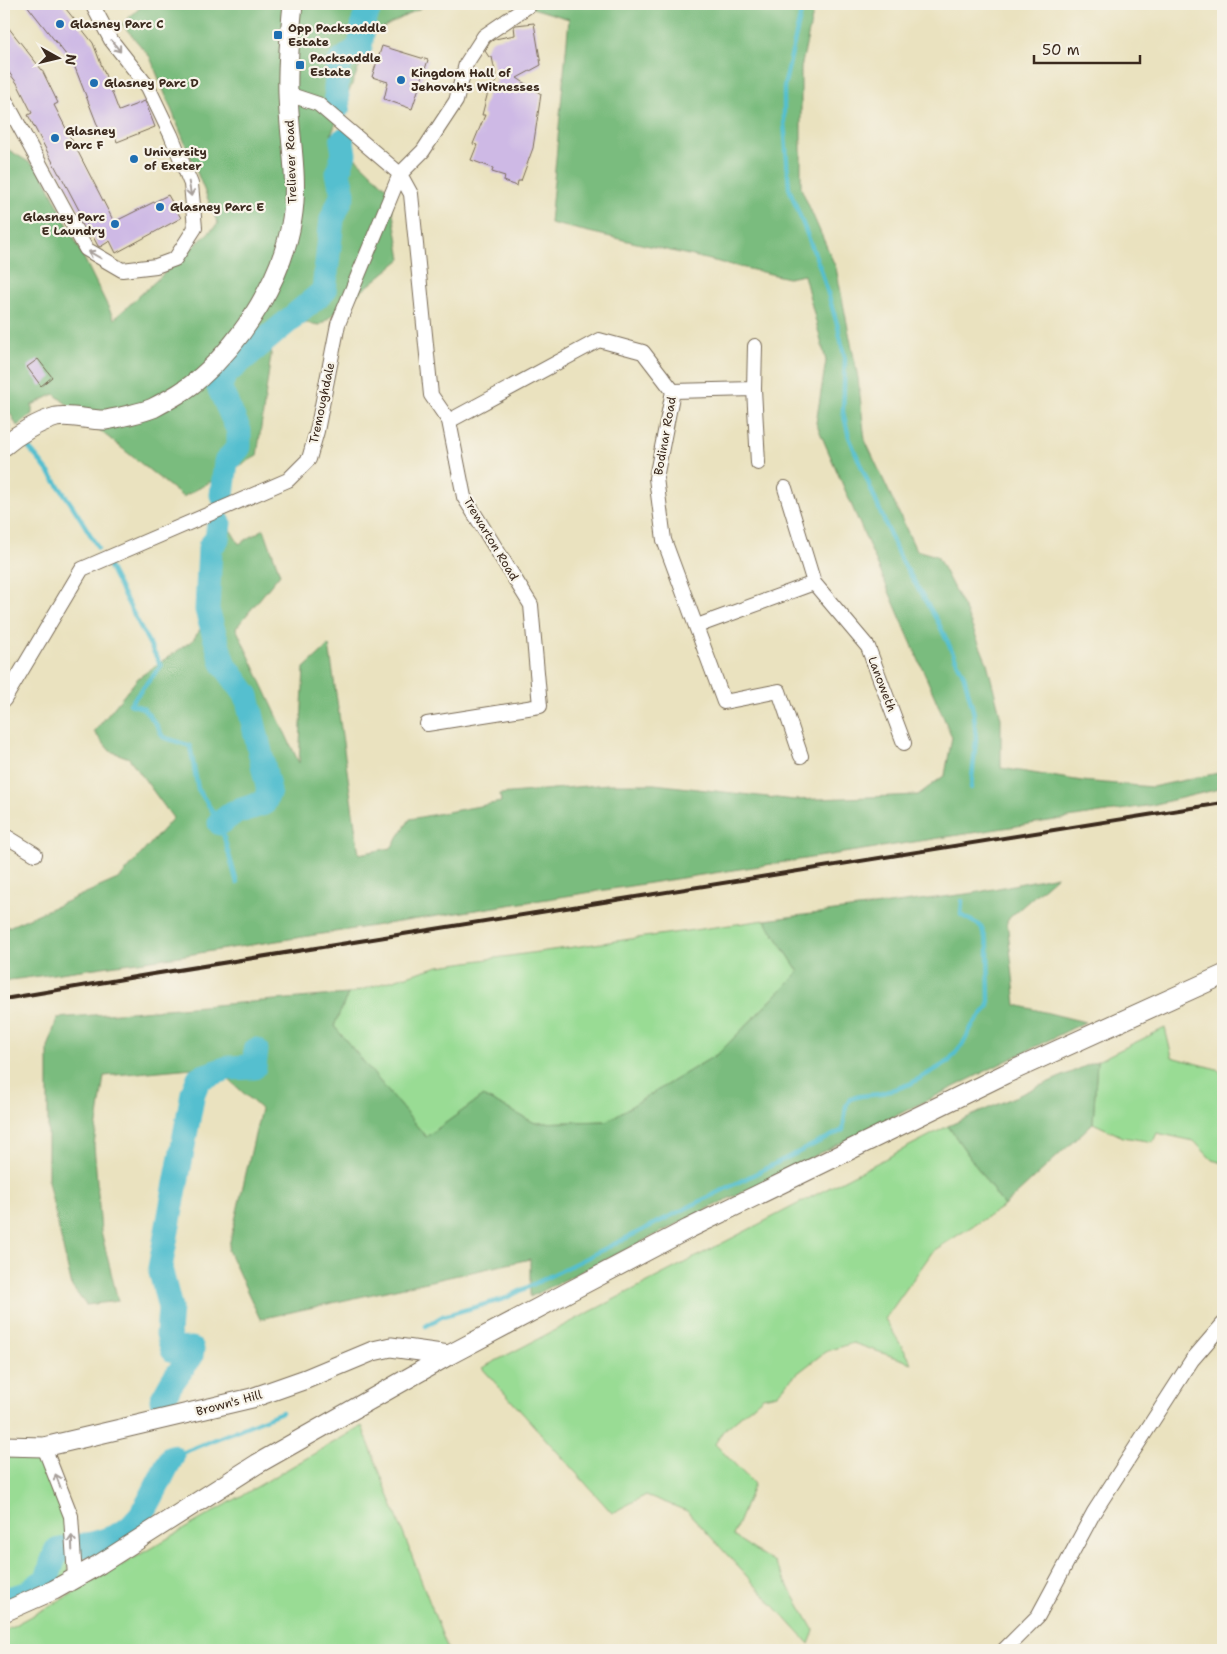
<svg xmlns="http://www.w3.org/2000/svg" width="1227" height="1654" viewBox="0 0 1227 1654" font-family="'Shantell Sans',sans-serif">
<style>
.green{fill:#99dc94;stroke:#6a8359}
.forest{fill:#7abc7e;stroke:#5a734e}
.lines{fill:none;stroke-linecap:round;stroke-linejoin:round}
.stream{stroke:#54bfcf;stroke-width:4.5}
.river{stroke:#54bfcf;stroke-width:25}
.building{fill:#ceb9e5}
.street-casing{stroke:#786a56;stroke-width:16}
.secondary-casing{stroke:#786a56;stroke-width:21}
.street{stroke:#fff;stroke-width:14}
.secondary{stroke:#fff;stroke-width:19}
.rail{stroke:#3b2a1e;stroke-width:4}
.oneway{stroke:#a79f9a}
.poi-dot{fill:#1f6fb2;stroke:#f7f3e8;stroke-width:2}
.labels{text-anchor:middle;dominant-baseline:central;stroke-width:4.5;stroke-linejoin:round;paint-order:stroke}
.poi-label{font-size:12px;font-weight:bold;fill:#3b2a1e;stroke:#f7f3e8;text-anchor:start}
.street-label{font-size:12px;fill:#3b2a1e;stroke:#f7f3e8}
</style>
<rect width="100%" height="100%" fill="#f7f3e8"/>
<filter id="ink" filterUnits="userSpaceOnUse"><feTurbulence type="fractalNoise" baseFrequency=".02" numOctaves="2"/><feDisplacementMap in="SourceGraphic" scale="10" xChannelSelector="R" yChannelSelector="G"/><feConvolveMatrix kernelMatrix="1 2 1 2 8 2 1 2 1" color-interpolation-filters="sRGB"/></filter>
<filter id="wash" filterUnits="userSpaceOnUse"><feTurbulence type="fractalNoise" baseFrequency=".0096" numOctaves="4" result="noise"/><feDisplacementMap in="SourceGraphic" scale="20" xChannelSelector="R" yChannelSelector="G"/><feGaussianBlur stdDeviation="1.12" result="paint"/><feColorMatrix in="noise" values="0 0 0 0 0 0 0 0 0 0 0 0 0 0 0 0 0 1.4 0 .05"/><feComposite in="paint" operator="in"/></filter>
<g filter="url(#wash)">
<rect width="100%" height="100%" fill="#eae2bf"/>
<path class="green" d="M765 920 799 972 719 1053 607 1121 535 1123 483 1096 426 1137 334 1026 348 994 439 966Z
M1165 1028 1172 1057 1217 1069 1223 1075V1163L1212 1160 1194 1141 1157 1133 1153 1142 1123 1137 1093 1123 1097 1061Z
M948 1126 1004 1206 933 1251 885 1319 912 1363 853 1343 825 1352 794 1376 777 1394 763 1397 723 1431 715 1444 754 1484 733 1536 775 1563 814 1631 809 1644 687 1511 646 1495 612 1513 482 1368Z
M362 1426 448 1650H4V1633L7 1629 70 1595Z
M40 1451 64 1515 69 1576 4 1607V1457Z"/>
<path class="forest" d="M144 4H428L373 33 331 135 389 190 401 259 320 325 276 319 257 456 183 497 54 394 32 405V414L17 426 4 401V147L40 169 114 319 218 224 150 57 122 24Z
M519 4H815L801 68V188L836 268 858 378 865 440 916 550 937 556 966 612 987 663 1001 718V768L1082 781 1152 787 1223 772V788L1152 805 180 956 4 981V929L120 878 173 818 129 758 110 751 94 732 138 678 193 640 203 625 211 527 224 519 239 544 264 529 280 574 236 628 299 763 304 668 329 645 359 854 391 848 410 819 501 802 500 794 608 784H654L794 800 918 795 945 775 952 737 816 423 826 361 804 275 788 278 550 223 569 19Z
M1057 876 1007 920 1016 1005 1085 1022 530 1297V1259L260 1319 228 1250 261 1109 214 1066 104 1076 94 1145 101 1231 118 1301 86 1305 72 1287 48 1181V1048L57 1018 348 994 334 1026 426 1137 483 1096 535 1123 607 1121 719 1053 799 972 765 920 974 893Z
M1097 1061 1093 1123 1004 1206 948 1126Z"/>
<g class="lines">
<path class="stream" d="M803 4 784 87V122L789 188 821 270 838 327 845 359 843 412 849 437 899 556 938 622 964 676 974 714 976 740 971 788
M4 420 9 427
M27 446C55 477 77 511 98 548
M109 567 161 666 130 704 143 708 156 724 163 737 190 746 198 789 220 823 237 883
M426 1326 443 1316 504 1299 843 1130 846 1106 850 1099 860 1096 880 1094 910 1084 948 1062 964 1042 972 1026 989 1006 988 946 981 926 961 915 962 901
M172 1457 282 1412"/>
<path class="river" d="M338 107 336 88 339 63 360 47 364 21 370 6 369 4
M222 495 226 462 239 447V431L219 387 225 374 324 291 332 219 343 194 338 173 344 154 342 141
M219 523 217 539 210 547 207 610 223 663 247 696 269 791 264 803 233 813 220 823
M162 1400 172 1382 191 1356 192 1349 173 1350 168 1334 170 1308 160 1268 193 1093 199 1078 228 1068 254 1067 256 1050
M4 1600 26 1594 47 1579 56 1551C78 1546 104 1544 124 1532 145 1520 159 1478 172 1457"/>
</g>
<g id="blocks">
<path class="building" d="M26 4H62L93 43 119 111 145 101 155 127 117 142 113 129 100 132 74 65Z
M4 22 42 70 58 103 54 105 114 222 168 195 181 218 116 253 110 241 100 247 98 246 60 174H59L28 115 32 113 17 83 4 66Z
M534 23 541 65 517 78 541 94 533 148 521 181H518L517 186 504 181 505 176 492 172 493 168 471 160 477 145 473 144 485 115H482L489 88 497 82 492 57H489L485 51 490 42 495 39 515 35 514 26 516 25Z
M382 46 428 60 412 109 384 99 388 82 372 77Z
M38 359 52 377 41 386 27 367Z"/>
</g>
</g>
<g filter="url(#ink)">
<use href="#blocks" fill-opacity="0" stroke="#786a56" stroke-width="1"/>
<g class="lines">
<defs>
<path id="street" d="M288 94 318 104 400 174 411 194 431 395 449 421 464 497 531 605 540 706 427 724
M4 98 86 249 122 270 156 266 175 259 195 228 191 184 171 135 148 87 111 40 92 4
M754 389 755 346
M673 391 754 389 758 463
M449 421 599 340 643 352 673 391 656 478 664 540 724 702 779 691 801 756
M785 488 814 583
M697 626 814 583 868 647 904 743
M4 700 82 569 288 480 309 459 317 431 338 324 400 174 423 151 456 101 466 64 484 36 531 4
M4 835 35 854
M44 1447 71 1516 75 1577
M1004 1650 1038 1616 1094 1512 1192 1360 1223 1324"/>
<path id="secondary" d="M4 446C18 434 38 422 56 417 72 414 90 421 106 420 117 418 144 412 153 408 170 399 187 390 201 377 244 339 283 277 292 219 299 178 289 136 288 94 287 65 290 33 293 4
M4 1446 44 1447 252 1398 306 1379 373 1351 391 1347 449 1355
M4 1612 54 1590 100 1564 257 1464 449 1355 574 1289 688 1229 1005 1074 1223 975"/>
</defs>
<use href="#street" class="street-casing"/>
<use href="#secondary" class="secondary-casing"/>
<use href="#street" class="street"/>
<use href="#secondary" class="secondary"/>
<path class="rail" d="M4 999 147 975 1223 803"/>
</g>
<defs><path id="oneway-shaft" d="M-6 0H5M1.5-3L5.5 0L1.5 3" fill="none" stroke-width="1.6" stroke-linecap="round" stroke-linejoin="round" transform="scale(1.25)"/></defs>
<g class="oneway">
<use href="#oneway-shaft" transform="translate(116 46) rotate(52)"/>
<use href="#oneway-shaft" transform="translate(190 189) rotate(80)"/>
<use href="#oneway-shaft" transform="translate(95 255) rotate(-150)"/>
<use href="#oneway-shaft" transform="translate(58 1481) rotate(-111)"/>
<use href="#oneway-shaft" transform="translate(72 1543) rotate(-92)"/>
</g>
</g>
<g class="poi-dot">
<circle cx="60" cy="24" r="5"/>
<rect x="273" y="30" width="10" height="10" rx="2.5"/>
<rect x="295" y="60" width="10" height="10" rx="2.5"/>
<circle cx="401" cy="80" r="5"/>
<circle cx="94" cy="83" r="5"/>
<circle cx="55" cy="138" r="5"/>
<circle cx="134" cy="159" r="5"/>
<circle cx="160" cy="207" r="5"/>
<circle cx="115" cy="224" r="5"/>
</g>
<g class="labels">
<g class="poi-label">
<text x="70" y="24">Glasney Parc C</text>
<text x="288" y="28">Opp Packsaddle<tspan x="288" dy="14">Estate</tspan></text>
<text x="310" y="58">Packsaddle<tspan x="310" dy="14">Estate</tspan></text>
<text x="411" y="73">Kingdom Hall of<tspan x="411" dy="14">Jehovah's Witnesses</tspan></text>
<text x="104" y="83">Glasney Parc D</text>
<text x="65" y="131">Glasney<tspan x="65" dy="14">Parc F</tspan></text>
<text x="144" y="152">University<tspan x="144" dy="14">of Exeter</tspan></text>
<text x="170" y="207">Glasney Parc E</text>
<text x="105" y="217" text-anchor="end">Glasney Parc<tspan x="105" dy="14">E Laundry</tspan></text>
</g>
<g class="street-label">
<text transform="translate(291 162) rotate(-92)">Treliever Road</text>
<text transform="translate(322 403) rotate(-78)">Tremoughdale</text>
<text transform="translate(665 436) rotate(-80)">Bodinar Road</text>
<text transform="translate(491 539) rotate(59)">Trewarton Road</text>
<text transform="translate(882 684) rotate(69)">Lanoweth</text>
<text transform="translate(229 1403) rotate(-15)">Brown's Hill</text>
</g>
</g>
<rect width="1227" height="1654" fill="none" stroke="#f7f3e8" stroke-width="20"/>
<g transform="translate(58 58) rotate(98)" stroke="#f7f3e8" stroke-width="4" paint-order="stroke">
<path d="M0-4L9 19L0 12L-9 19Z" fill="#3b2a1e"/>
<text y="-8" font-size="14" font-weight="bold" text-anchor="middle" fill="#3b2a1e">N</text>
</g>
<path d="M1034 55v8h106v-8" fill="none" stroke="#3b2a1e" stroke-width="2.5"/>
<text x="1042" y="55" font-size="15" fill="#3b2a1e" stroke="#f7f3e8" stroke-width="4" paint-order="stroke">50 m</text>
</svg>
